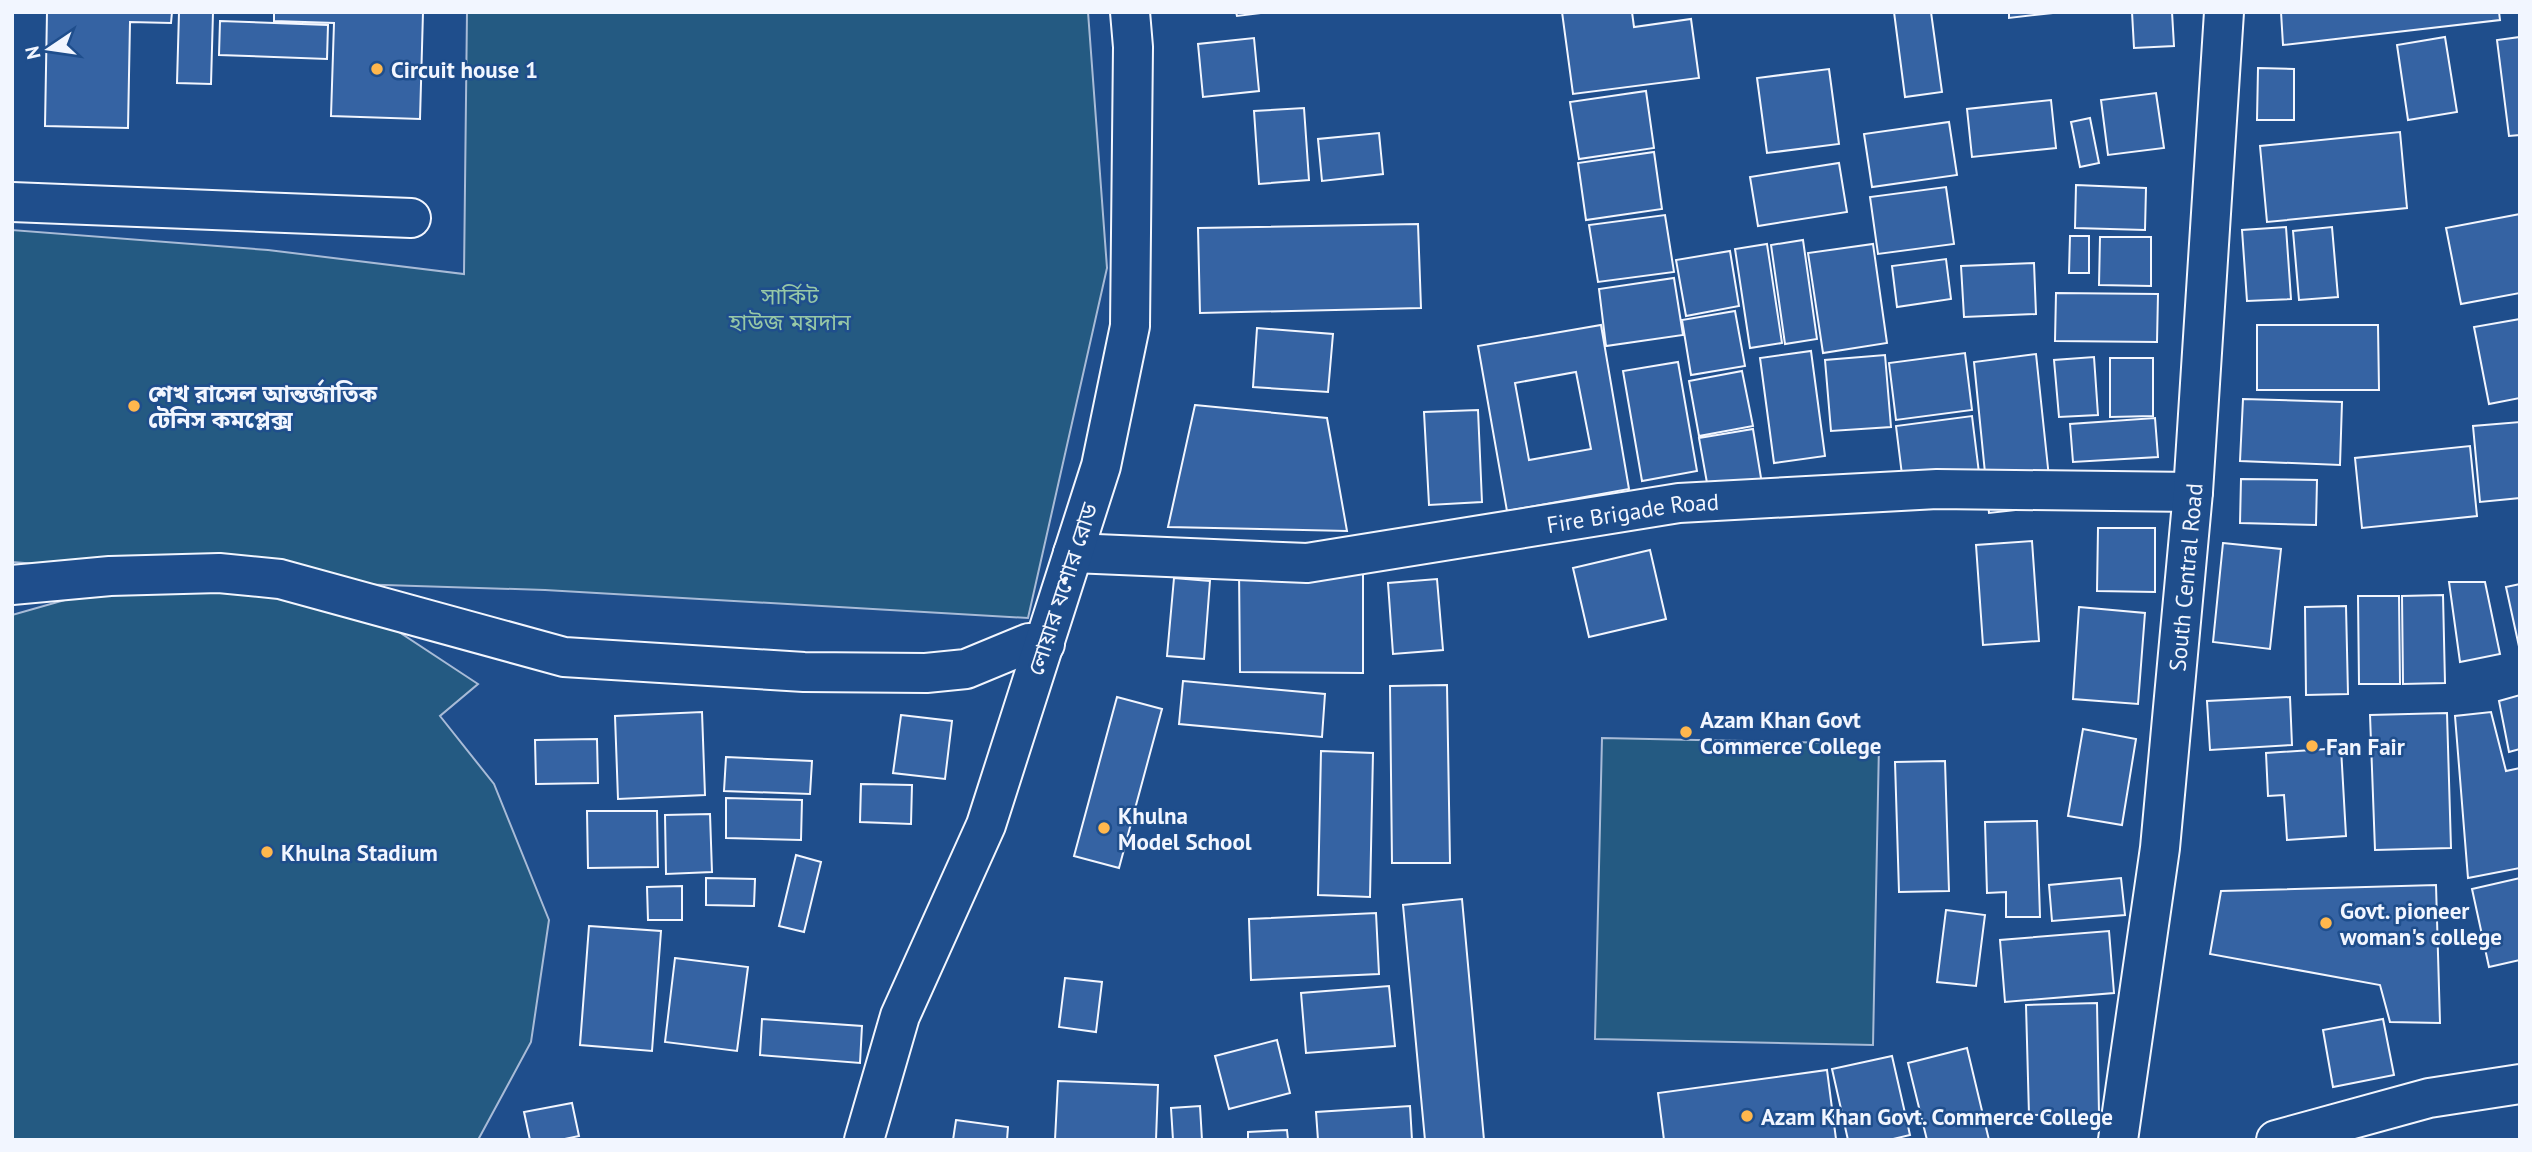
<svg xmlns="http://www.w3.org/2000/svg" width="2532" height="1152" viewBox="0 0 2532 1152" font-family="'PT Sans','Noto Sans Bengali',sans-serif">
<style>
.green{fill:#245a82;stroke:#a8bbd7;stroke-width:2}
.building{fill:#3563a3;stroke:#f2f6ff;stroke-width:2;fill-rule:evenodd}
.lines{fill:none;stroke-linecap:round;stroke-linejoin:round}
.minor-casing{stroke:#f2f6ff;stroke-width:42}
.major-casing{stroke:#f2f6ff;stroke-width:42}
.minor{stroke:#1f4e8c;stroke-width:38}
.major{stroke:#1f4e8c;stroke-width:38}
.poi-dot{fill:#ffb74d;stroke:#1f4e8c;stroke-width:2.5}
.labels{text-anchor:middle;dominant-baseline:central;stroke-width:5;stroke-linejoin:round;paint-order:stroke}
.poi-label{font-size:23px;font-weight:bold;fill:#f2f6ff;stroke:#1f4e8c;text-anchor:start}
.park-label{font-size:23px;fill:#97c8a6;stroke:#1f4e8c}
.street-label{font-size:23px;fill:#f2f6ff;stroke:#1f4e8c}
</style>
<rect width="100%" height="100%" fill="#1f4e8c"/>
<path class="green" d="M467 12H1088L1107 268 1028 618 545 590 259 581 370 613 478 684 440 716 494 784 549 920 531 1042 478 1140H12V615L128 582 224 579 12 562V230L268 250 464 274Z
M1602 738 1879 744 1873 1045 1595 1039Z"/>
<path class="building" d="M47 12H172L171 23 130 22 128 128 45 126Z
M179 12H213L211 84 177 83Z
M274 12H423L420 119 331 116 334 23 274 21Z
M1236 12H1269L1237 16Z
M1562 12H1632L1634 27 1691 19 1699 78 1573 94Z
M1894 12H1931L1942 92 1905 97Z
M2009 12H2052V13L2009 18Z
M2132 12H2172L2174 46 2134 48Z
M2281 12H2499L2500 20 2283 45Z
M220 21 328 25 327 59 219 55Z
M2445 37 2457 112 2408 120 2397 45Z
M2520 37V135L2509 136 2497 40Z
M1254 38 1259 91 1203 97 1198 44Z
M2258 68 2294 69V120H2257Z
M1829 69 1839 144 1767 153 1757 78Z
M1646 91 1654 148 1579 159 1570 102Z
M2156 93 2164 148 2108 155 2101 100Z
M2051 100 2056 148 1972 157 1967 109Z
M1304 108 1309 180 1259 184 1254 111Z
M2090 118 2099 163 2080 167 2071 122Z
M1949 122 1957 175 1872 187 1864 134Z
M2400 132 2407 208 2267 222 2260 146Z
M1379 133 1383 174 1322 181 1318 139Z
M1654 152 1662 209 1586 220 1578 163Z
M1839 163 1847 212 1758 226 1750 177Z
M2076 185 2146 188 2145 230 2075 228Z
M1946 187 1954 244 1878 254 1870 197Z
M2520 214V293L2461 304 2446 228Z
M1665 215 1674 272 1598 282 1589 225Z
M1418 224 1421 308 1200 313 1198 228Z
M2286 227 2291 299 2247 301 2242 230Z
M2332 227 2338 297 2299 300 2293 231Z
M2070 236H2089V273H2069Z
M2100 237H2151V286L2099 285Z
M1803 240 1817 339 1785 344 1771 245Z
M1767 244 1782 343 1750 348 1735 249Z
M1873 244 1887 343 1823 353 1808 253Z
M1730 251 1739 306 1686 316 1676 260Z
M1946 259 1951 299 1897 307 1892 266Z
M2034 263 2036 314 1964 317 1961 266Z
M1674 278 1683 335 1606 346 1599 289Z
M2056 293 2158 294 2157 342 2055 341Z
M1735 311 1745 366 1691 375 1682 320Z
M2520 319V398L2489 404 2474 327Z
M1601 325 1629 489 1507 511 1478 346ZM1576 372 1591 449 1529 460 1515 383Z
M2257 325H2378L2379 390H2257Z
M1257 328 1333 334 1328 392 1253 387Z
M1811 351 1825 456 1774 463 1760 358Z
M1965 353 1972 410 1896 420 1889 363Z
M2036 354 2052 506 1989 513 1974 362Z
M1885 355 1891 427 1831 431 1825 360Z
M2094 357 2098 415 2059 417 2054 360Z
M2110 358H2153V416L2110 417Z
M1678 362 1697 471 1642 481 1623 371Z
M1742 371 1753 426 1699 436 1689 381Z
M2243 399 2342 402 2340 465 2240 461Z
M1195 405 1327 418 1347 531 1168 527Z
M1478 410 1482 502 1429 505 1424 412Z
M1972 416 1979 473 1903 483 1896 426Z
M2155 418 2158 457 2073 462 2070 424Z
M2520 422V498L2480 502 2473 426Z
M1753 429 1762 484 1709 494 1699 438Z
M2470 446 2477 516 2362 528 2355 458Z
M2241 479 2317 480 2316 525 2240 523Z
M2098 528H2155V592L2097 591Z
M2032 541 2039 641 1983 645 1976 545Z
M2223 543 2281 549 2270 649 2213 642Z
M1650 550 1666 619 1589 637 1573 568Z
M1239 569 1363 570V673L1240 672Z
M1174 578 1210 581 1204 659 1167 656Z
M1437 579 1443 650 1393 654 1388 583Z
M2449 582H2485L2500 654 2460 662Z
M2520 584V651L2506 587Z
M2443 595 2445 683 2403 684 2402 596Z
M2358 596H2399L2400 684H2359Z
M2346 606 2348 694 2306 695 2305 607Z
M2079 607 2145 613 2138 704 2073 699Z
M1183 681 1325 694 1322 737 1179 724Z
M1447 685 1450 863H1392L1390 686Z
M2520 695V749L2509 752 2499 701Z
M1117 697 1162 709 1119 868 1074 856Z
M2290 697 2292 745 2210 750 2207 701Z
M702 712 705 795 618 799 615 716Z
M2491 712 2506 771 2520 768V868L2468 878 2455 716Z
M2447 713 2451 848 2375 850 2370 715Z
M901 715 952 721 945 779 893 773Z
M2083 729 2136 739 2122 825 2068 816Z
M597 739 598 783 536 784 535 740Z
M2341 748 2346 836 2287 840 2284 795 2268 796 2266 753Z
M1321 751 1373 753 1370 897 1318 895Z
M726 757 812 761 810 794 724 791Z
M1945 761 1949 891 1899 892 1895 762Z
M861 784 912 785 911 824 860 822Z
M726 798 802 800 801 840 726 838Z
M587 811H657L658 867 588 868Z
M710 814 712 872 666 874 665 815Z
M2037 821 2040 917H2006V892L1987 893 1985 822Z
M796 855 821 862 804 932 779 926Z
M706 878 755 879 754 906 706 905Z
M2121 878 2125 915 2052 921 2049 885Z
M2520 878V960L2489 967 2472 889Z
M2436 885 2440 1023 2390 1022 2380 985 2210 954 2221 891Z
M682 886V920H648L647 887Z
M1462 899 1484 1140H1425L1403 905Z
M1946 910 1985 915 1976 986 1937 982Z
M1376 913 1379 974 1251 980 1249 919Z
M589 926 661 931 652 1051 580 1045Z
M2109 931 2114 993 2005 1002 2000 940Z
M675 958 748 967 737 1051 665 1042Z
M1065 978 1102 982 1096 1032 1059 1027Z
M1389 986 1395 1046 1306 1053 1301 993Z
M2097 1003 2099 1114 2029 1115 2026 1005Z
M762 1019 862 1026 860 1063 760 1055Z
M2383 1019 2394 1075 2333 1087 2323 1030Z
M1277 1040 1290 1093 1229 1109 1215 1056Z
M1967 1048 1989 1140H1927L1908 1063Z
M1892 1056 1910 1135 1889 1140H1848L1832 1069Z
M1827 1070 1836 1139 1664 1140 1658 1093Z
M1058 1081 1158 1085 1156 1140H1055Z
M572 1103 579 1136 560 1140H530L524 1112Z
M1200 1106 1202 1140H1173L1171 1108Z
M1410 1106 1412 1140H1318L1316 1112Z
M956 1120 1008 1127 1007 1140H953Z
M1287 1130 1288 1140H1248V1132Z"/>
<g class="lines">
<defs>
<g id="minor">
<path d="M12 202 411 218"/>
<path id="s1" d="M1073 553 1307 563 1679 503 1937 489 2193 492"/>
<path d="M12 585 110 576 219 573 280 579 564 657 804 672 926 673 966 669 1029 643 1045 644"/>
<path id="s2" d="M2118 1140 2160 848 2193 492 2224 12"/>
<path d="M2276 1140 2429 1098 2520 1084"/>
</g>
<path id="major" d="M864 1140 900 1016 986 825 1101 466 1130 326 1133 47 1130 12"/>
</defs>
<use href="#minor" class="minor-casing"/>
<use href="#major" class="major-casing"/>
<use href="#minor" class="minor"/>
<use href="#major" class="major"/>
</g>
<g class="poi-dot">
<circle cx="377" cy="69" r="7"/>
<circle cx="134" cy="406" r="7"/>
<circle cx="1686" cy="732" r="7"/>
<circle cx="2312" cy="746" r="7"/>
<circle cx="1104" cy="828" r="7"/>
<circle cx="267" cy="852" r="7"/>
<circle cx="2326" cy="923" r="7"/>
<circle cx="1747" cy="1116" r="7"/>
</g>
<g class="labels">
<g class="poi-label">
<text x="391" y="69">Circuit house 1</text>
<text x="148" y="393">শেখ রাসেল আন্তর্জাতিক<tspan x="148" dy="26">টেনিস কমপ্লেক্স</tspan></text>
<text x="1700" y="719">Azam Khan Govt<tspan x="1700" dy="26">Commerce College</tspan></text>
<text x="2326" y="746">Fan Fair</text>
<text x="1118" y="815">Khulna<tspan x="1118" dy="26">Model School</tspan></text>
<text x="281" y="852">Khulna Stadium</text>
<text x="2340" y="910">Govt. pioneer<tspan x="2340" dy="26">woman's college</tspan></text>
<text x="1761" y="1116">Azam Khan Govt. Commerce College</text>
</g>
<g class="park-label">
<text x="790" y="295">সার্কিট<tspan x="790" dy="26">হাউজ ময়দান</tspan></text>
</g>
<g class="street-label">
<text stroke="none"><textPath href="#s1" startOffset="564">Fire Brigade Road</textPath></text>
<text stroke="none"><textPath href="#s2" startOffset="567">South Central Road</textPath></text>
<text transform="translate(1062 589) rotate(-72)">লোয়ার যশোর রোড</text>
</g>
</g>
<rect width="2532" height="1152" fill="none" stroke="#f2f6ff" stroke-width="28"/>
<g transform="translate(49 49) rotate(257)" stroke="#1f4e8c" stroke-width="5" paint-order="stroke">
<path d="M0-5L12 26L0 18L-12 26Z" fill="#f2f6ff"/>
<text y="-10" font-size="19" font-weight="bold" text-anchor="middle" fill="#f2f6ff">N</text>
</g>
</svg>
